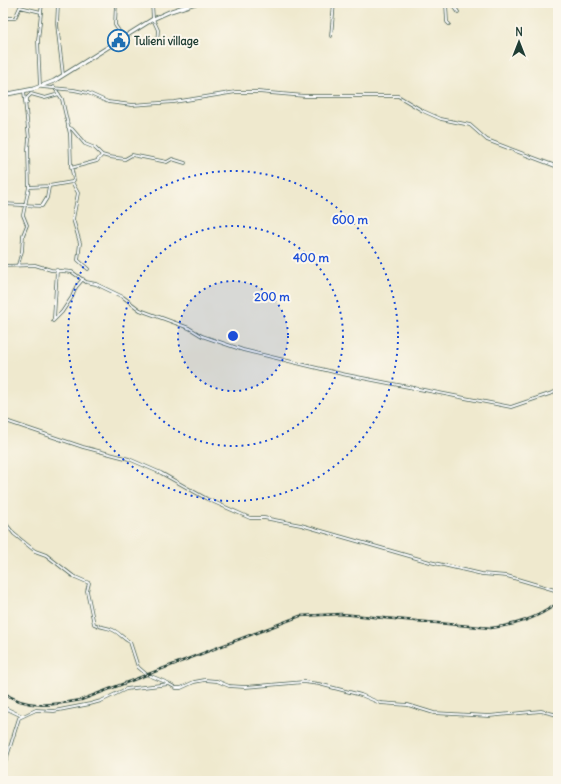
<svg xmlns="http://www.w3.org/2000/svg" width="561" height="784" viewBox="0 0 561 784" font-family="Delius,sans-serif">
<style>
.lines{fill:none;stroke-linecap:round;stroke-linejoin:round}
.minor-casing{stroke:#3e574b;stroke-width:3.5}
.tertiary-casing{stroke:#3e574b;stroke-width:4.5}
.minor{stroke:#fff;stroke-width:2}
.tertiary{stroke:#fff;stroke-width:3}
.rail-casing{stroke:#1f3d34;stroke-width:2.5}
.rail{stroke:#fbf7ec;stroke-width:1;stroke-dasharray:3;stroke-linecap:butt}
.ring{fill:none;stroke:#1d4ed8;stroke-width:2;stroke-dasharray:2 4}
.labels{text-anchor:middle;dominant-baseline:central;stroke-width:4;stroke-linejoin:round;paint-order:stroke}
.poi-label{font-size:11px;font-weight:bold;fill:#1f3d34;stroke:#fbf7ec;text-anchor:start}
.centre{fill:#1d4ed8;stroke:#fbf7ec;stroke-width:2}
.ring-label{font-size:12px;text-anchor:middle;font-weight:bold;fill:#1d4ed8;stroke:#fbf7ec;stroke-width:4;stroke-linejoin:round;paint-order:stroke}
</style>
<rect width="100%" height="100%" fill="#fbf7ec"/>
<filter id="ink" filterUnits="userSpaceOnUse"><feTurbulence type="fractalNoise" baseFrequency=".025" numOctaves="2"/><feDisplacementMap in="SourceGraphic" scale="8" xChannelSelector="R" yChannelSelector="G"/><feConvolveMatrix kernelMatrix="1 2 1 2 8 2 1 2 1" color-interpolation-filters="sRGB"/></filter>
<filter id="wash" filterUnits="userSpaceOnUse"><feTurbulence type="fractalNoise" baseFrequency=".012" numOctaves="4" result="noise"/><feDisplacementMap in="SourceGraphic" scale="16" xChannelSelector="R" yChannelSelector="G"/><feGaussianBlur stdDeviation="0.9" result="paint"/><feColorMatrix in="noise" values="0 0 0 0 0 0 0 0 0 0 0 0 0 0 0 0 0 1.4 0 .05"/><feComposite in="paint" operator="in"/></filter>
<g filter="url(#wash)">
<rect width="100%" height="100%" fill="#efe9ce"/>
</g>
<g filter="url(#ink)">
<g class="lines">
<defs>
<path id="minor" d="M58 3 57 24 63 75
M116 3 115 25 123 37
M152 3 153 19 158 30 157 44
M446 3 447 22 449 24
M452 3 458 12
M3 18H15L20 7 41 12
M331 36 334 3
M40 86 38 41 42 3
M42 87 74 90 88 93 108 102 132 105 174 102 236 92H258L305 96H398L423 111 441 119 470 125 487 140 558 167
M27 103V98L31 94 45 98 59 94
M68 127 72 129 85 144 95 148 102 155 109 157 125 159 132 155 167 162 172 159 185 163
M71 168 97 161 102 155
M72 182 78 193 73 219 80 243 78 260 88 269
M29 187 49 186 72 182 74 180 71 166 70 134 62 99 54 87
M3 204 42 206 47 198 49 187
M18 265 22 251 23 235 27 225 23 215 29 187 28 149 29 139 24 91
M3 266 35 265 51 270 72 272 86 282 96 284 123 297 140 310 189 328 202 336 243 350 342 374 511 407 558 391
M54 318 57 270
M53 321 62 312 72 297 76 287 83 279
M3 420 83 447 129 459 161 473 207 499 250 518H264L301 525 430 562 482 574 507 576 558 591
M3 520 14 534 35 551 46 555 73 576 89 583 87 591 94 624C101 628 107 627 113 630 120 633 123 639 130 642L138 667 146 674 168 683
M3 707 22 716
M3 761 6 760 19 718 36 710 54 711 90 704 101 701 126 689 169 684 176 688H181L194 682 205 680 217 681 229 686 245 687 304 682 319 684 361 695 380 703 408 705 434 713 489 716 541 711 558 715"/>
<path id="tertiary" d="M3 95 33 89 54 81 153 19 171 11 196 3"/>
</defs>
<use href="#minor" class="minor-casing"/>
<use href="#tertiary" class="tertiary-casing"/>
<use href="#minor" class="minor"/>
<use href="#tertiary" class="tertiary"/>
<defs>
<path id="rail" d="M3 476V488
M3 692C26 710 54 705 81 700L300 616 341 614 491 628C517 625 537 618 558 603"/>
</defs>
<use href="#rail" class="rail-casing"/>
<use href="#rail" class="rail"/>
</g>
</g>
<circle cx="233" cy="336" r="55" fill="#1d4ed8" fill-opacity=".12"/>
<g class="ring">
<circle cx="233" cy="336" r="55"/>
<circle cx="233" cy="336" r="110"/>
<circle cx="233" cy="336" r="165"/>
</g>
<defs>
<symbol id="civic-ring" viewBox="-11 -11 22 22"><circle r="9.5" fill="#fbf7ec" stroke="#1f6fb2" stroke-width="1.5"/><path d="M-.6-6.5H3V-4.5H.6V-3L4-1V1h2V6H-6V1h2V-1L-.6-3ZM-1.2 2.5V6h2.4V2.5Z" fill="#1f6fb2"/></symbol>
</defs>
<g fill-rule="evenodd">
<use href="#civic-ring" x="106" y="28" width="25" height="25"/>
</g>
<g class="labels">
<g class="poi-label">
<text x="134" y="41">Tulieni village</text>
</g>
</g>
<circle cx="233" cy="336" r="6" class="centre"/>
<g class="ring-label">
<text x="350" y="224">600 m</text>
<text x="311" y="262">400 m</text>
<text x="272" y="301">200 m</text>
</g>
<rect width="561" height="784" fill="none" stroke="#fbf7ec" stroke-width="16"/>
<g transform="translate(519 42)" stroke="#fbf7ec" stroke-width="3" paint-order="stroke">
<path d="M0-3L7 15L0 10L-7 15Z" fill="#1f3d34"/>
<text y="-6" font-size="11" font-weight="bold" text-anchor="middle" fill="#1f3d34">N</text>
</g>
</svg>
